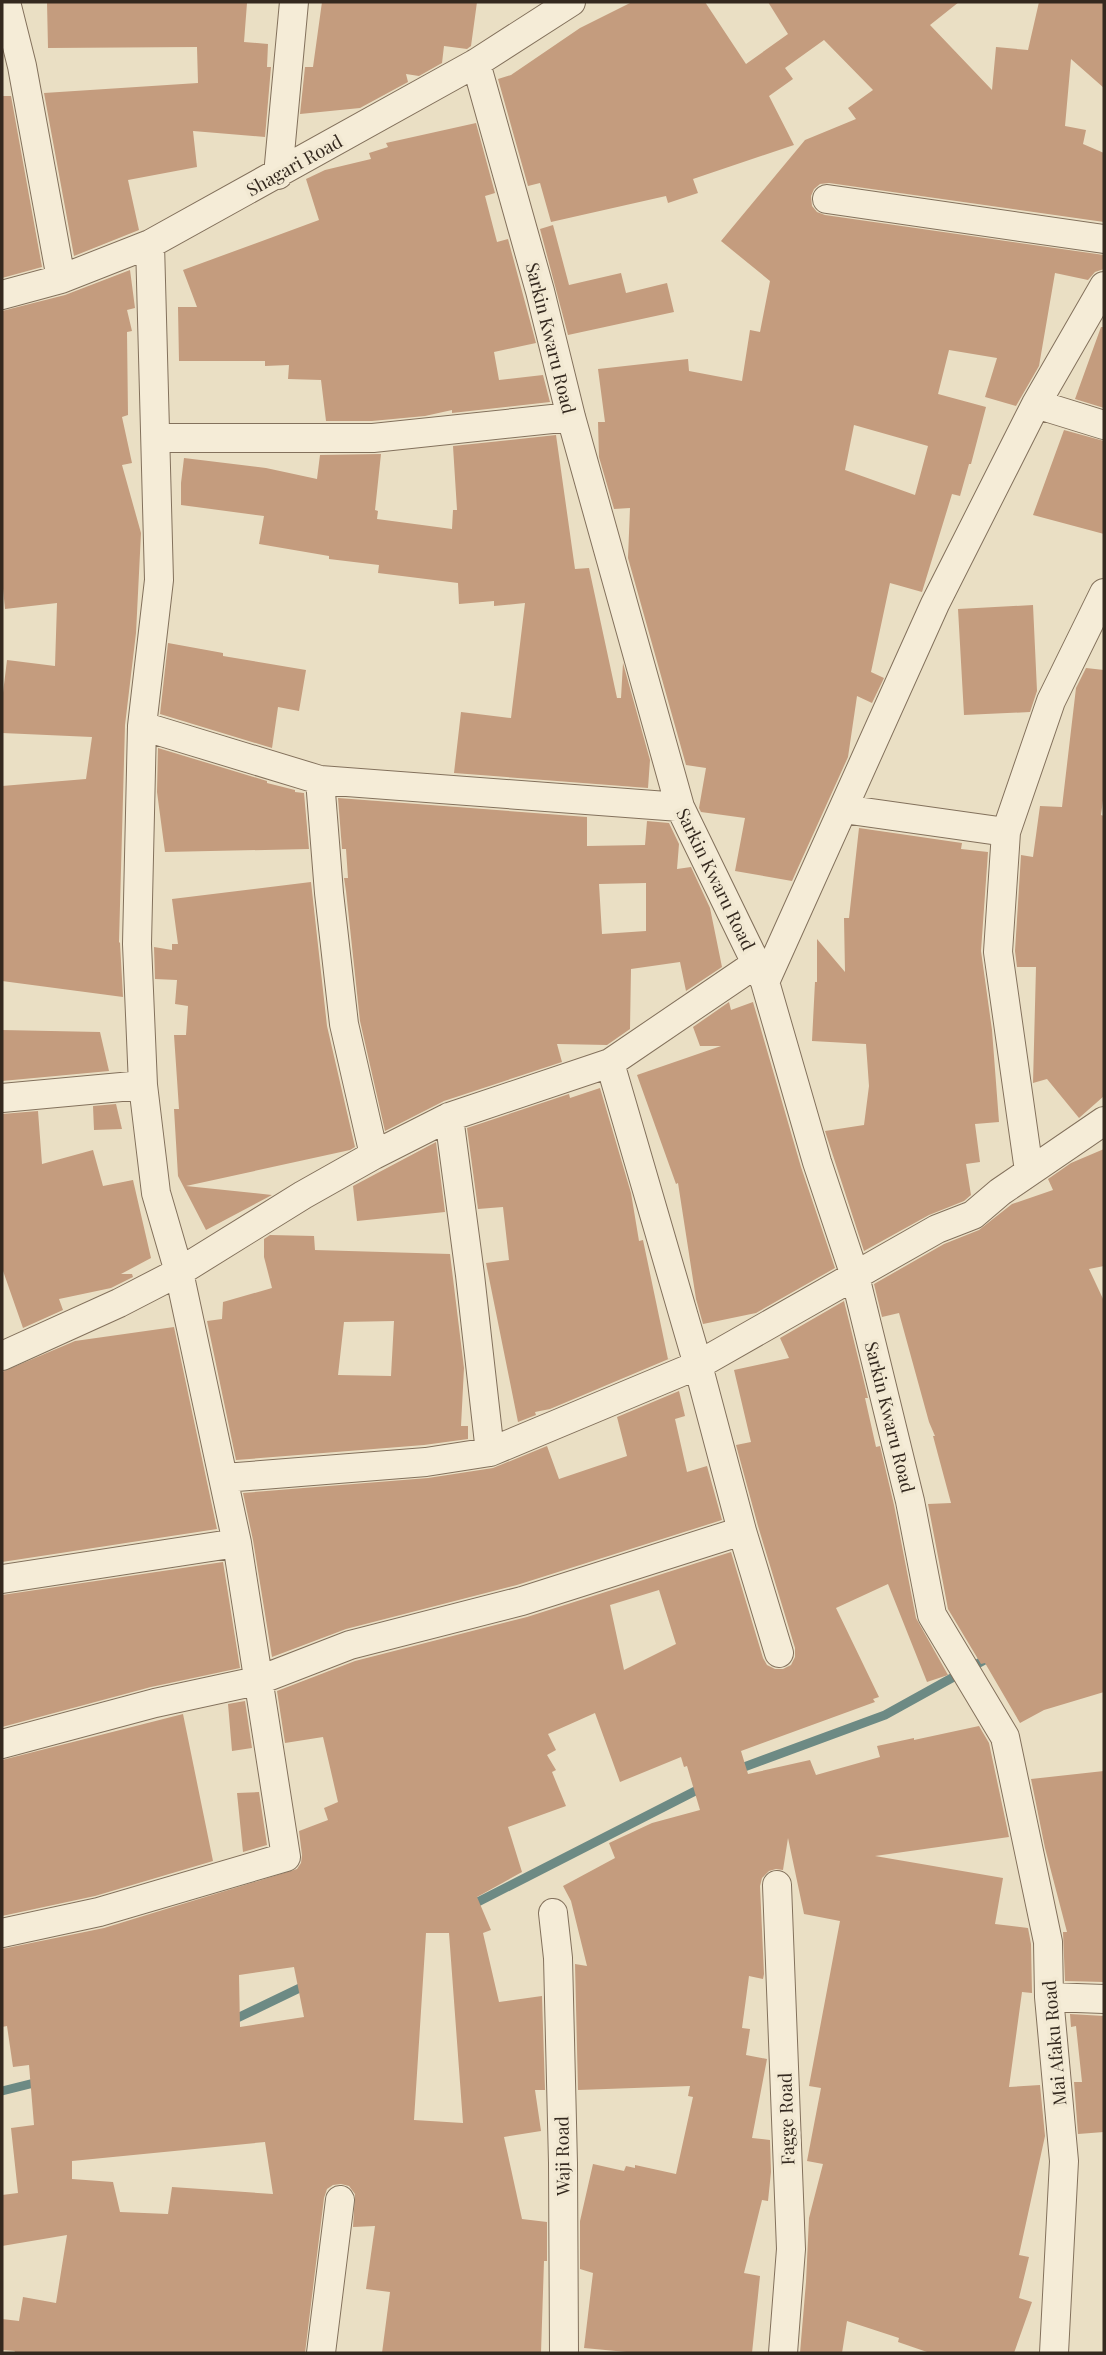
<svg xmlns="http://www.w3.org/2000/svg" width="1106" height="2355" viewBox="0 0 1106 2355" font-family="'Playfair Display',serif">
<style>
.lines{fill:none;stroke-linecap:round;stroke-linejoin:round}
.stream{stroke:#6d8a84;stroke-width:9}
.building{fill:#c49c7e;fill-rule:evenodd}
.minor-casing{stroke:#83715c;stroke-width:30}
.minor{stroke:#f5ecd7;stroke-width:28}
.labels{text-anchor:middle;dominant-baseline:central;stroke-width:7;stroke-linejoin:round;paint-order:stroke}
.street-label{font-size:18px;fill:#34291f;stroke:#f2e9d3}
</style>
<rect width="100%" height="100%" fill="#eadfc4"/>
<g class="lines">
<path class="stream" d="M736 1770 885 1715 988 1658
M468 1907 705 1786
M229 2022 308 1984
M2 2091 42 2081"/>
</g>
<path class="building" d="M47 2 247 3 244 42 268 44 267 67H271L265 137 193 131 197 167 128 180 139 230 74 256 44 93 198 83 197 47 48 48Z
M322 2H477L471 46 467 49 444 46 442 63 419 76 406 74 408 82 360 108 300 114 305 67H313Z
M632 2H705L746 64 788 34 768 2H959L930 25 992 90 996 47 1028 50 1039 2H1104V88L1071 59 1065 126 1086 130 1083 144 1104 153V222L829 183 820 184 814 189 811 196 812 206 817 212 825 215 1104 255V269L1095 272 1088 280 1055 273 1039 366 1016 406 985 397 997 358 949 350 938 394 986 407 971 464H969L960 496 952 494 922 592 890 583 871 672 884 678 872 703 857 696 848 757 792 881 735 871 745 818 701 812 699 808 706 768 686 765 628 558 630 508 614 509 599 457 598 422H605L598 369 688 359 689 371 742 381 750 330 760 332 770 281 721 241 805 140 856 119 848 108 873 90 824 40 785 68 793 79 769 96 794 145 693 179 698 193 668 203 666 196 551 222 540 183 528 186 498 79 511 75 580 28ZM854 425 928 446 915 495 845 470Z
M2 96H11L42 267 2 278Z
M476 123 495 193 485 196 497 242 508 239 536 343 494 352 499 380 543 375 550 402 452 413V410L425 416 372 421H326L321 380 288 379 289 365 265 366V361H179L178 307H197L183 270 319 220 306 179 325 170 371 159 369 153 388 147 386 143Z
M553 225 569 285 621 273 626 293 667 283 674 312 568 335 540 229Z
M130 270 135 308 127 310 132 331 127 332 128 415 122 417 132 463 122 465 141 533 136 633 125 725 119 942 120 943 123 997 2 981V786L86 779 92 737 2 733V701L7 660 55 666 57 603 5 609 2 578V311L65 295Z
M1101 327H1104V408L1075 399Z
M1064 430 1104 441V534L1033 515Z
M556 435 575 569 589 568 617 698H621L623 663 650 760 648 788 454 773 461 712 511 718 525 603 494 606V601L459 604 458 583 378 573 379 565 329 559V556L259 544 264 516 181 505V483L184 458 266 468 317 479 320 455 381 454 375 510 378 511 377 519 452 529 453 510H457L453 446Z
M1033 605 1037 691 1030 712 964 715 958 609Z
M168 643 223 653V656L306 670 299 711 278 707 272 748 160 714Z
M1086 668 1104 670V793L1101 815 1104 816V1096L1079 1118 1047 1079 1033 1083 1036 967H1017L1015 951 1021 855 1033 857 1040 806 1062 807 1076 688Z
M158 748 267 781V783L295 790V792L304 793 309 849 165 852 157 792Z
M338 798 587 817V846L645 845 647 821 669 823 679 844 677 869 691 867 710 908 722 967 686 991 680 962 631 969 630 1029 607 1045 557 1044 562 1062 444 1101 385 1131 360 1021 346 891 344 878H348L346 849H342ZM646 883V931L602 934 599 884Z
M859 828 962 843 961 849 988 852 981 951 992 1030 999 1122 975 1124 980 1162 966 1164 971 1195 964 1201 929 1215 864 1251 825 1131 864 1125 869 1086 866 1044 812 1041 815 982H817V939L845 972 844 918H849Z
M311 882 327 1026 355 1147 350 1150 186 1186 272 1195 206 1230 178 1176 174 1109H179L174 1035H186L188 1006 175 1004 177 980 155 979 154 947 172 950V944H178L172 899Z
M729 1002 731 1010 753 1002 801 1167 835 1268 756 1313 703 1324 696 1299 678 1183 676 1184 637 1075 721 1046H700L693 1027Z
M2 1030 100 1032 109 1071 2 1081Z
M600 1088 631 1193 639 1241 643 1240 668 1359 671 1358 550 1409 535 1412 536 1415 518 1422 486 1263 509 1260 503 1207 478 1209 467 1128 569 1094 570 1098Z
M116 1104 122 1129 94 1130 93 1106Z
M38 1111 42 1164 93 1150 103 1186 133 1180 151 1258 121 1274H132L133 1277 111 1288 59 1299 63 1310 23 1328 2 1268V1114Z
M436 1142 445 1212 357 1221 353 1186Z
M1104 1149V1266L1089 1269 1104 1301V1692L1044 1710 1020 1723 985 1663 981 1664 948 1609 928 1504 951 1503 933 1436H935L929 1422 899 1313 882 1317 874 1284 944 1244 979 1230 1012 1204 1053 1190 1048 1179 1071 1163Z
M270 1235 314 1236 315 1250 450 1254 464 1368 461 1426H468V1439L424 1445 236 1460 207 1321 222 1319 223 1302 272 1288 264 1257V1239ZM394 1321 391 1376 338 1375 344 1322Z
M844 1301 868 1398H865L876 1447 880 1446 894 1505 916 1618 948 1675 927 1682 888 1584 836 1608 879 1697 873 1699 875 1702 741 1751 748 1774 810 1760 816 1775 880 1757 877 1746 914 1738V1740L979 1726 989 1743 1009 1837 875 1856 1003 1878 995 1924 1028 1928 1031 1944 1032 1993 1022 1992 1009 2087 1040 2085 1045 2136 1019 2255 1029 2257 1019 2298 1032 2302 1014 2353H930L898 2342 899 2338 847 2321 842 2353H800L806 2282 809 2218 823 2164 807 2161 821 2088 809 2086 840 1921 804 1914 788 1838 783 1870 776 1869 769 1871 762 1878 760 1886 764 1974 763 1979 749 1976 742 2028 750 2029 746 2055 767 2059 752 2138 770 2140 771 2172 768 2201 762 2200 744 2273 760 2276 752 2353H637L584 2348 593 2273 580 2269V2221L593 2164 624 2171 626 2166 635 2168V2165L676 2174 693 2097 688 2096 690 2086 578 2090 575 1964 587 1966 571 1901 563 1886 615 1858 609 1843 652 1823 700 1810 687 1766 684 1767 681 1757 620 1782 595 1713 548 1734 556 1750 547 1755 556 1770 552 1772 566 1806 508 1827 522 1872 477 1897 491 1930 483 1933 499 2002 542 1996 545 2090H535L541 2131 504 2137 522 2219 547 2222V2261H544L541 2353H382L390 2292 366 2289 375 2226 353 2227 355 2194 349 2186 341 2184 333 2185 327 2189 324 2198 305 2353H14L15 2351 2 2350V2319L19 2321 23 2297 56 2303 67 2235 2 2246V2195L18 2193 11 2128 34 2125 29 2065 13 2067 7 2026 2 2027V1949L104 1928 297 1869 301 1863 302 1855 299 1831 328 1820 324 1808 338 1802 323 1737 285 1743 277 1691 355 1661 527 1617 731 1552 763 1658 767 1665 775 1669H783L791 1665 795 1657V1648L758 1526 736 1445 751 1442 734 1370 789 1358 780 1338ZM659 1590 676 1644 624 1670 610 1605ZM426 1933H449L463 2123 414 2120ZM294 1967 304 2017 240 2027 239 1975ZM265 2142 273 2194 172 2187 168 2214 120 2212 113 2182 72 2179V2161Z
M174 1327 217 1529 2 1562V1372L75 1341Z
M679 1391 685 1416 675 1419 687 1472 707 1466 722 1520 517 1585 346 1629 272 1657 253 1540 243 1493 428 1478 493 1468 547 1446 559 1479 627 1456 617 1417Z
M223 1562 240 1668 151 1687 2 1727V1595Z
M245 1701 252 1748 232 1751 228 1704Z
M183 1714 213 1861 95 1896 2 1916V1760Z
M1104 1771V1982L1065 1981 1063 1932H1067L1045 1848 1031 1779Z
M259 1792 267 1845 243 1852 237 1793Z
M1070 2014 1104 2016V2132L1078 2134 1074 2082H1082L1076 2026 1071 2027Z"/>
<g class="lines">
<defs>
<path id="minor" d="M6 2 22 66 61 279
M476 63 540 291 571 417 680 807 765 982 817 1162 855 1276 910 1501 932 1615 1005 1737 1048 1942 1049 1997 1064 2161 1054 2353
M278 175 294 2
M827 199 1104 239
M2 295 61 279 150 244 476 63 571 2
M1036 404 1104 425
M156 438H373L571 417
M142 726 320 780 680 807
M320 780 329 893 344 1024 374 1155
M843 809 1006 832
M765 982 935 604 1036 404 1104 286
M610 1063 698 1365 742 1531 779 1653
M2 1098 143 1085
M449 1117 470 1275 490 1452
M1029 1171 998 952 1006 832 1051 701 1104 593
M2 1356 119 1303 179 1272 303 1195 374 1155 449 1117 610 1063 757 963
M224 1478 426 1462 490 1452 698 1365 937 1229 973 1215 1000 1192 1104 1121
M2 1579 237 1543
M2 1744 155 1703 257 1681 350 1645 522 1601 742 1531
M777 1885 791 2249 783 2353
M553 1913 558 1958 563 2163 564 2353
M2 1933 99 1912 286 1857 237 1543 179 1272 156 1193 143 1085 137 944 142 726 159 580 150 244
M1049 1997 1104 1999
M321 2353 340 2200"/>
</defs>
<use href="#minor" class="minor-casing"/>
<use href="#minor" class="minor"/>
</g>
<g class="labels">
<g class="street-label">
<text transform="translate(294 165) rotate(-29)">Shagari Road</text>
<text transform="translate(551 338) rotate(76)">Sarkin Kwaru Road</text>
<text transform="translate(716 879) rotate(64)">Sarkin Kwaru Road</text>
<text transform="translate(890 1417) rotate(76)">Sarkin Kwaru Road</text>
<text transform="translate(1054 2043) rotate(-95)">Mai Afaku Road</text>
<text transform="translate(786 2119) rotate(-92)">Fagge Road</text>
<text transform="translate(562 2156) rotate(-91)">Waji Road</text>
</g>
</g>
<rect width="1106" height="2355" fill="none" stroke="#34291f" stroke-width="7"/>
</svg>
